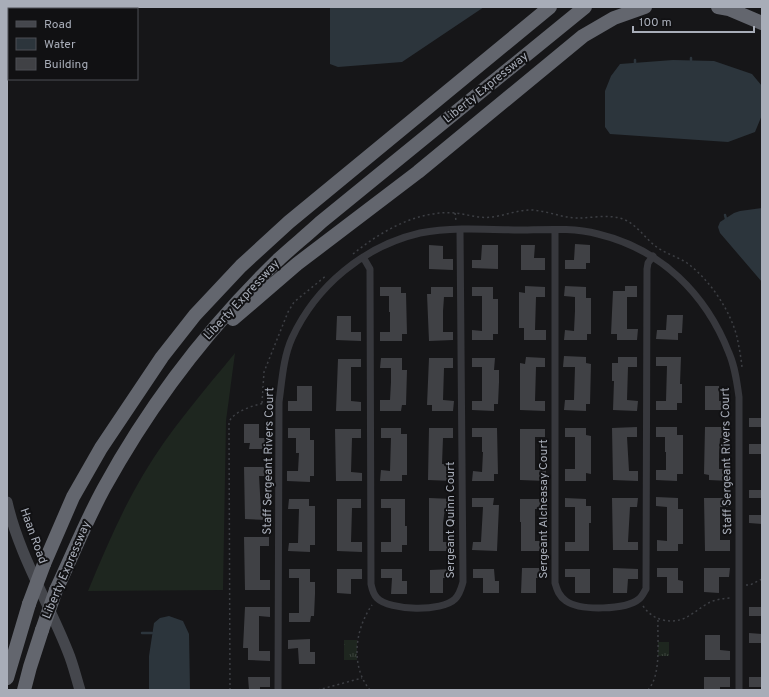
<svg xmlns="http://www.w3.org/2000/svg" width="769" height="697" viewBox="0 0 769 697" font-family="Overpass,sans-serif">
<style>
.grass{fill:#1e261f}
.park{fill:url(#park-tufts)}
.water{fill:#2c353c}
.lines{fill:none;stroke-linecap:round;stroke-linejoin:round}
.stream{stroke:#2c353c;stroke-width:2.5}
.building{fill:#404145}
.path{stroke:#3d3f44;stroke-width:1.5;stroke-dasharray:2 3;stroke-linecap:butt}
.street{stroke:#37383d;stroke-width:7}
.secondary{stroke:#45474d;stroke-width:11}
.highway{stroke:#63666e;stroke-width:14}
.highway-bridge{stroke:#63666e;stroke-width:14}
.labels{text-anchor:middle;dominant-baseline:central;stroke-width:4;stroke-linejoin:round;paint-order:stroke}
.street-label{font-size:12px;fill:#a8adb8;stroke:#111113}
</style>
<defs>
<pattern id="park-tufts" width="24" height="20" patternUnits="userSpaceOnUse"><rect width="24" height="20" fill="#1e261f"/><path d="M3 7l-1-3M5 7V3M7 7l1-3M15 17l-1-3M17 17v-4M19 17l1-3" fill="none" stroke="#3c433d"/></pattern>
</defs>
<rect width="100%" height="100%" fill="#161618"/>
<path class="grass" d="M235 353 226 421 223 590 88 591C105 550 121 512 143 475 169 431 203 392 235 353Z"/>
<path class="park" d="M344 640H357V660H344Z
M658 642H669V656H658Z"/>
<path class="water" d="M330 7H484L402 62 338 67 330 64Z
M673 60 714 61 752 74 762 86V115L755 132 728 142 610 134 605 127V91L611 76 620 64Z
M762 208V282L720 233 718 227 720 222 734 213 740 211Z
M169 616 183 621 189 634 190 690H149V656L154 623 160 618Z"/>
<g class="lines">
<path class="stream" d="M691 61V58
M635 63V60
M725 215 726 219
M142 633H152"/>
</g>
<path class="building" d="M575 244 590 245V263H586V269H565V260H574Z
M429 245 443 246V259H453V270L429 269Z
M482 245H498V269L472 268V260H481Z
M521 245H535L534 258H545V270H521Z
M525 286 545 287V297H536L535 330H546V340H524V328H519V292L525 293Z
M565 286 586 287V298H591V334H587V340H564L565 330 574 331 575 311V297L564 296Z
M625 286H637V297H627V329H638L637 340H617V334H611L613 291H625Z
M380 287H401V293H406L407 334H402V341H380V332H390V312H389V296H380Z
M431 287H453V297H444L443 311V332H453V340L429 341 427 294H431Z
M472 287H493V299H498V334H493V340H472V330L482 331V296H472Z
M667 315H683L682 333H678V340L656 339 657 330H666Z
M337 316H351V332H361V341L336 340Z
M564 356 586 357V363L591 364 590 404H586V411L564 410 565 400H574L575 367H563Z
M526 357 545 358V367H536L535 401H545V411L520 410V363L525 364Z
M618 357H637V367H628L627 400 638 401 637 411 613 410 614 381H612V363H618Z
M656 357H681L680 384H682V403H677V410H656V401H666L667 366H656Z
M381 358H402V370H407L406 405H402L401 411H380V400H390L391 382V368H380Z
M429 358H453V368H444L443 400 454 401 453 411H432V405H427Z
M472 358H495L494 370H499V382L498 404H494V411L472 410V401H482V367H472Z
M338 359H361V367H351V401L361 402V411H336Z
M297 386H312V411H288V401H297Z
M705 386H719V401H730V410H705Z
M749 418H762V427H749Z
M244 424H259V438H269V449H249L250 443H244Z
M637 427V437H627L629 471H638V481L613 480 612 428Z
M656 427H677V435H683V474H677V481L656 480V470H666V452H665V437H656Z
M705 427H729V438H720L719 456V469H730L729 481 709 480V475L704 474Z
M288 428H310V440H314V476H310V482L287 481V471H298L299 453H296V438H288Z
M381 428H401V434H407V475H402V481H380L381 470 390 471 391 438H381Z
M429 428H453V438H443L442 464H447V471H453V481L428 480Z
M472 428H497L498 474H494V481H472L473 471 482 472 483 452H482V437H472Z
M565 428H586V435L591 436V474L586 473V481H565V469H575V437H565Z
M335 429H361V438H352L351 472 362 473V481H336Z
M520 429H545V437H535V470H546V481L520 480Z
M749 444H762V454H749Z
M244 467H269V476H259L261 511H269V520L245 519Z
M749 490H762V498H749Z
M656 497 678 498V509H683V544H678V551H657V540L667 541V507L656 506Z
M429 498 453 499V508H445L443 523V542H453V551H429Z
M472 498H494L493 505H499L497 551 472 550 473 542H481L483 507H472Z
M565 498 586 499V506H591V523H589V551H565V542H575V507H565Z
M612 498H638L637 507H630L628 542H638V550H613Z
M704 498H730V507H720V540H730V551H705Z
M289 499H309V506H315V545H310V552L288 551 289 543H298L299 509H288Z
M337 499H361V508H352L351 542H362V552L337 551Z
M381 499H405V526H407V545H402V552H381V542H391V508H381Z
M520 499H545V509H535V541H546V551H521V522H520Z
M749 515H762V524L749 523Z
M244 537H269V546H260V580H270V590H245Z
M522 568H546V578H536V593H521Z
M613 568 638 569V579H628L627 593H613Z
M657 568H678V580L683 581V593H667V577H657Z
M704 568H730L729 577H719V593L704 592Z
M289 569H310V582H315V594L314 616H311L310 622H289V613H299V578H289Z
M337 569H362V579H351V594L337 593Z
M381 569H402V581H407V594H391L392 578H381Z
M453 569 454 578H443V593H430V570Z
M473 569H494L495 581H499V593H483V578H473Z
M565 569H590V593H575V577H565Z
M245 607H270V617L259 616V651H270V661L248 660V648H243Z
M749 607H762V616H749Z
M749 633 762 634V643H749Z
M705 635H720V650L730 651V660H705Z
M310 639V652H315V664H299L298 648 288 649V640Z
M248 677H270V687H260V690H249Z
M704 677H730V687H720V690H704Z
M749 677H762V687H749Z"/>
<g class="lines">
<path class="path" d="M455 213 456 221
M353 254C381 231 418 210 455 213 467 214 479 219 491 217 504 216 517 210 530 210 546 210 561 218 578 218 592 218 609 214 623 219 638 225 645 239 658 248 667 254 678 257 687 263 710 280 730 310 737 337 739 347 741 357 742 367
M262 403 264 372 288 312 294 302 327 275
M746 585H750L762 579
M643 606C648 613 654 618 663 620 682 624 690 615 705 605 712 600 723 598 732 598
M230 690 229 423C231 411 260 403 271 402
M318 690 362 678
M370 690C350 666 355 629 372 605
M648 690C662 674 657 640 658 619"/>
<path class="street" d="M555 231V583C557 590 559 596 566 601 580 611 626 610 639 599 642 597 644 592 646 589L647 269 648 263 653 256
M363 257 370 269 371 584C372 589 373 594 377 598 390 611 442 612 455 599 460 594 461 589 463 582L460 230
M278 690 279 402C282 381 283 358 292 338 316 286 364 246 420 233 450 227 483 229 514 230 542 230 571 227 598 234 661 249 706 294 729 353 735 367 737 382 739 397V690"/>
<path class="secondary" d="M7 502C19 555 48 601 68 652 73 664 76 677 80 690"/>
<path class="highway" d="M718 7 729 9 762 23
M233 319 297 264 418 172 583 36 614 18 645 7
M44 564 73 497 101 448 162 357 195 315 241 266 289 222 550 7
M56 590C72 556 86 521 104 488 150 404 209 327 278 260 292 247 307 235 321 222L585 7
M7 678 29 604
M24 690 30 667 42 630"/>
<path class="highway-bridge" d="M29 604 44 564
M42 630 56 590"/>
</g>
<g class="labels">
<g class="street-label">
<text transform="translate(486 88) rotate(-39)">Liberty Expressway</text>
<text transform="translate(242 300) rotate(-47)">Liberty Expressway</text>
<text transform="translate(269 461) rotate(-89)">Staff Sergeant Rivers Court</text>
<text transform="translate(727 461) rotate(-91)">Staff Sergeant Rivers Court</text>
<text transform="translate(544 509) rotate(-90)">Sergeant Alcheasay Court</text>
<text transform="translate(451 520) rotate(-90)">Sergeant Quinn Court</text>
<text transform="translate(33 536) rotate(70)">Haan Road</text>
<text transform="translate(67 570) rotate(-67)">Liberty Expressway</text>
</g>
</g>
<rect width="769" height="697" fill="none" stroke="#a8adb8" stroke-width="16"/>
<rect x="8" y="8" width="130" height="72" fill="#111113" stroke="#4d4f55"/>
<rect x="16" y="21" width="20" height="6" fill="#45474d" stroke="#4d4f55"/>
<text x="44" y="28" font-size="12" fill="#a8adb8">Road</text>
<rect x="16" y="38" width="20" height="12" fill="#2c353c" stroke="#4d4f55"/>
<text x="44" y="48" font-size="12" fill="#a8adb8">Water</text>
<rect x="16" y="58" width="20" height="12" fill="#404145" stroke="#4d4f55"/>
<text x="44" y="68" font-size="12" fill="#a8adb8">Building</text>
<path d="M633 26v6h121v-6" fill="none" stroke="#a8adb8" stroke-width="2"/>
<text x="639" y="26" font-size="12" fill="#a8adb8" stroke="#111113" stroke-width="3" paint-order="stroke">100 m</text>
</svg>
